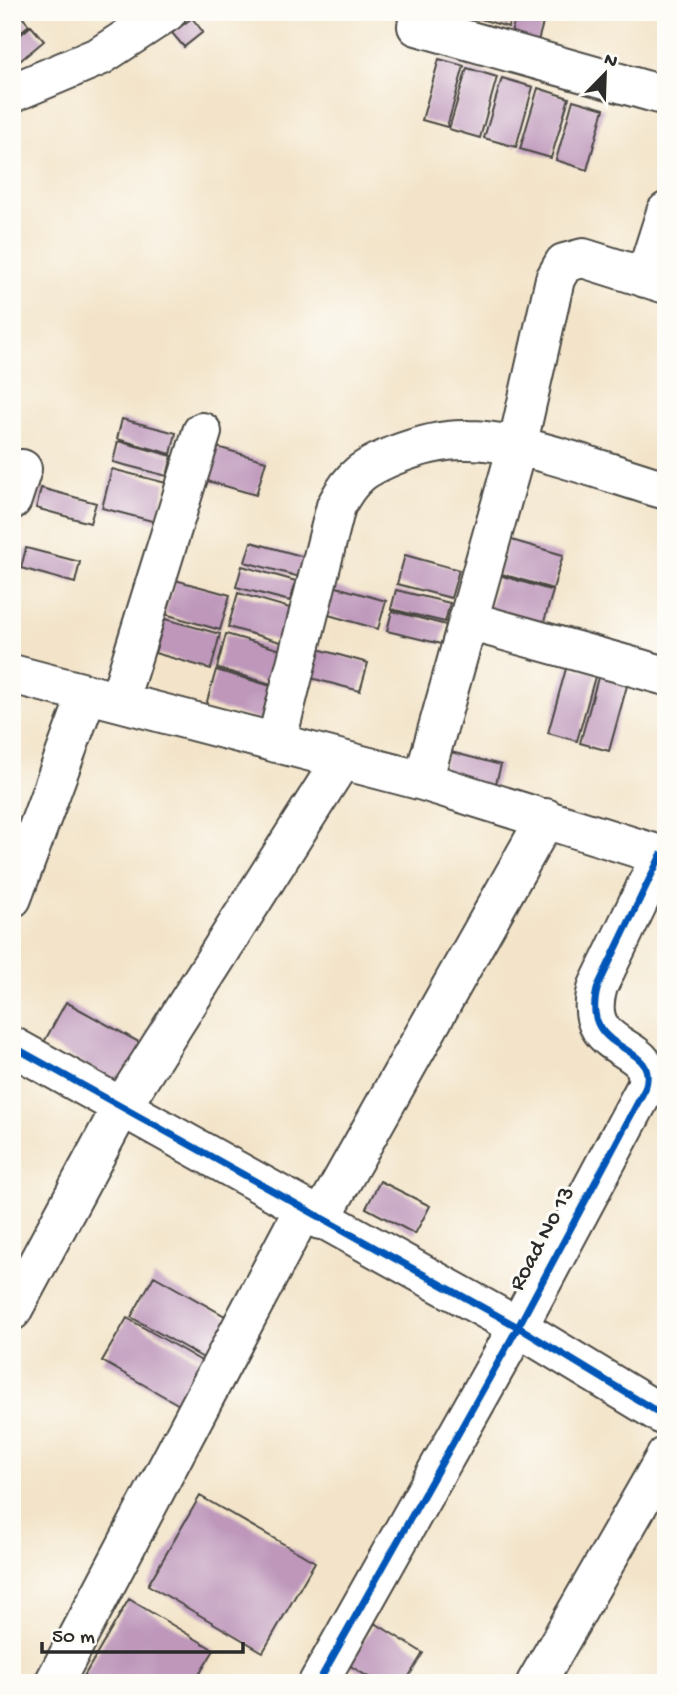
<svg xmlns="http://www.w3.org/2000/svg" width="678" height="1695" viewBox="0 0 678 1695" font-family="'Gochi Hand',sans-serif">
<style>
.building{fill:#be97bb}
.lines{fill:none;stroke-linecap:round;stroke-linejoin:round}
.minor-casing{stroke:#494743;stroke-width:42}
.minor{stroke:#fff;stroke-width:38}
.cycleway-casing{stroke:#fdfcf7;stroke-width:11}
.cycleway{stroke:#0057b8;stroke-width:7}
.labels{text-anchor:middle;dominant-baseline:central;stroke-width:6;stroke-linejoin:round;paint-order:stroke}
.street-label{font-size:24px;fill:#2b2b2b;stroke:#fdfcf7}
</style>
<rect width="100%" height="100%" fill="#fdfcf7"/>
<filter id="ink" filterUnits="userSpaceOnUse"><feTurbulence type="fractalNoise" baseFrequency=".0143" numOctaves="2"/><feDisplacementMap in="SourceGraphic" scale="14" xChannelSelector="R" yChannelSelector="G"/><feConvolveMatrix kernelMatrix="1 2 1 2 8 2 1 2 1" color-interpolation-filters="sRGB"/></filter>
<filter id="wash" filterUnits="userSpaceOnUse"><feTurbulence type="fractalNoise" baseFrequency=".00686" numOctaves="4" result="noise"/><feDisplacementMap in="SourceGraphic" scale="28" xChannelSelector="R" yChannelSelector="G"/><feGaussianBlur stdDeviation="1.57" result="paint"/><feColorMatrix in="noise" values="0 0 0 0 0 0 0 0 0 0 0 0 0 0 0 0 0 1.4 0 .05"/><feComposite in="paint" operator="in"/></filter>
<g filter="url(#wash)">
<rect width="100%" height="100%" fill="#f3e4c9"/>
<g id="blocks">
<path class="building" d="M12 12H18L29 25 12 39Z
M479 12H512L508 27 477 18Z
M517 12H546L536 48 509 40Z
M192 18 203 32 184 47 172 33Z
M31 26 44 41 15 65 12 61V42Z
M439 59 464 66 447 127 422 120Z
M467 68 497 77 480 138 449 129Z
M502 78 533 87 516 147 484 138Z
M538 88 569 98 551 158 520 149Z
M573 100 604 109 587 170 556 160Z
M122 419 176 433 171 454 117 439Z
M118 441 172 456 167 476 113 462Z
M210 445 266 461 256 495 201 479Z
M112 469 166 483 156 522 102 508Z
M41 488 96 503 90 523 36 508Z
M508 539 563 555 553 589 498 573Z
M251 542 305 557 300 577 245 562Z
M26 548 80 562 75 583 21 568Z
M405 555 459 570 451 598 397 584Z
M242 566 296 581 290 601 236 587Z
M499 575 553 591 543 625 489 610Z
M175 580 230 595 220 630 165 614Z
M333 586 386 601 378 629 325 614Z
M396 590 450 603 445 622 391 609Z
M238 593 293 609 284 643 228 627Z
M392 611 446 625 441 644 387 631Z
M165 619 220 634 211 669 155 653Z
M226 634 281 650 271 684 217 668Z
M314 648 368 663 360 691 307 677Z
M567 665 596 673 577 741 548 733Z
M216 670 271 686 261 720 206 705Z
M599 674 628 682 609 751 580 743Z
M447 751 501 765 493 794 440 779Z
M66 1002 146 1046 123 1086 44 1042Z
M380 1181 430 1206 415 1234 366 1208Z
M154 1276 230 1319 207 1360 131 1317Z
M127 1318 205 1363 181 1406 102 1361Z
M200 1496 315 1562 263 1652 148 1585Z
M129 1599 214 1650 194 1683H80Z
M375 1623 423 1653 405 1683H378L349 1665Z"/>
</g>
</g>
<g filter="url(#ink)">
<use href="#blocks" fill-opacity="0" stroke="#494743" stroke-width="2"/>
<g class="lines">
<defs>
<path id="minor" d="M417 26 666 96
M12 93 100 56 167 12
M645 278 666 212
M12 500 22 469
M469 621 666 676
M12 674 423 781 666 857
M119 700 202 432
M276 743 336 506C352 475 364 468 395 455 418 446 443 439 468 440 523 440 610 474 666 490
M423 781 517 447 555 279 564 263 583 258 666 284
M12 898 87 695
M12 1046 518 1327 666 1417
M320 1220 546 818
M12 1311 121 1108 341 761
M54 1683 303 1210
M318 1683 518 1327 645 1089C662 1039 577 1058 598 986L661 855
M536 1683 666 1456"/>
</defs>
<use href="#minor" class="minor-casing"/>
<use href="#minor" class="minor"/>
<defs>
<path id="cycleway" d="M12 1046 518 1327 666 1417
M318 1683 518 1327 645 1089C662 1039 577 1058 598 986L661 855"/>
</defs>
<use href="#cycleway" class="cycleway-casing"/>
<use href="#cycleway" class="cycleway"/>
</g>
</g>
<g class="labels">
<g class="street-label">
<text transform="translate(543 1239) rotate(-62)">Road No 13</text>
</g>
</g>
<rect width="678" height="1695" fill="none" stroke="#fdfcf7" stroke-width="42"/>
<g transform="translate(605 74) rotate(23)" stroke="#fdfcf7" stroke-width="5" paint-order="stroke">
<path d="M0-5L12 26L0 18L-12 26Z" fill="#2b2b2b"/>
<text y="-10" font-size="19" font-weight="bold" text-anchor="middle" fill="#2b2b2b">N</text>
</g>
<path d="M42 1642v10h201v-10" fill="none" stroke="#2b2b2b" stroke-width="3.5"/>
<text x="52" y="1642" font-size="21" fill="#2b2b2b" stroke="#fdfcf7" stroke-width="5" paint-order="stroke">50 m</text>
</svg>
